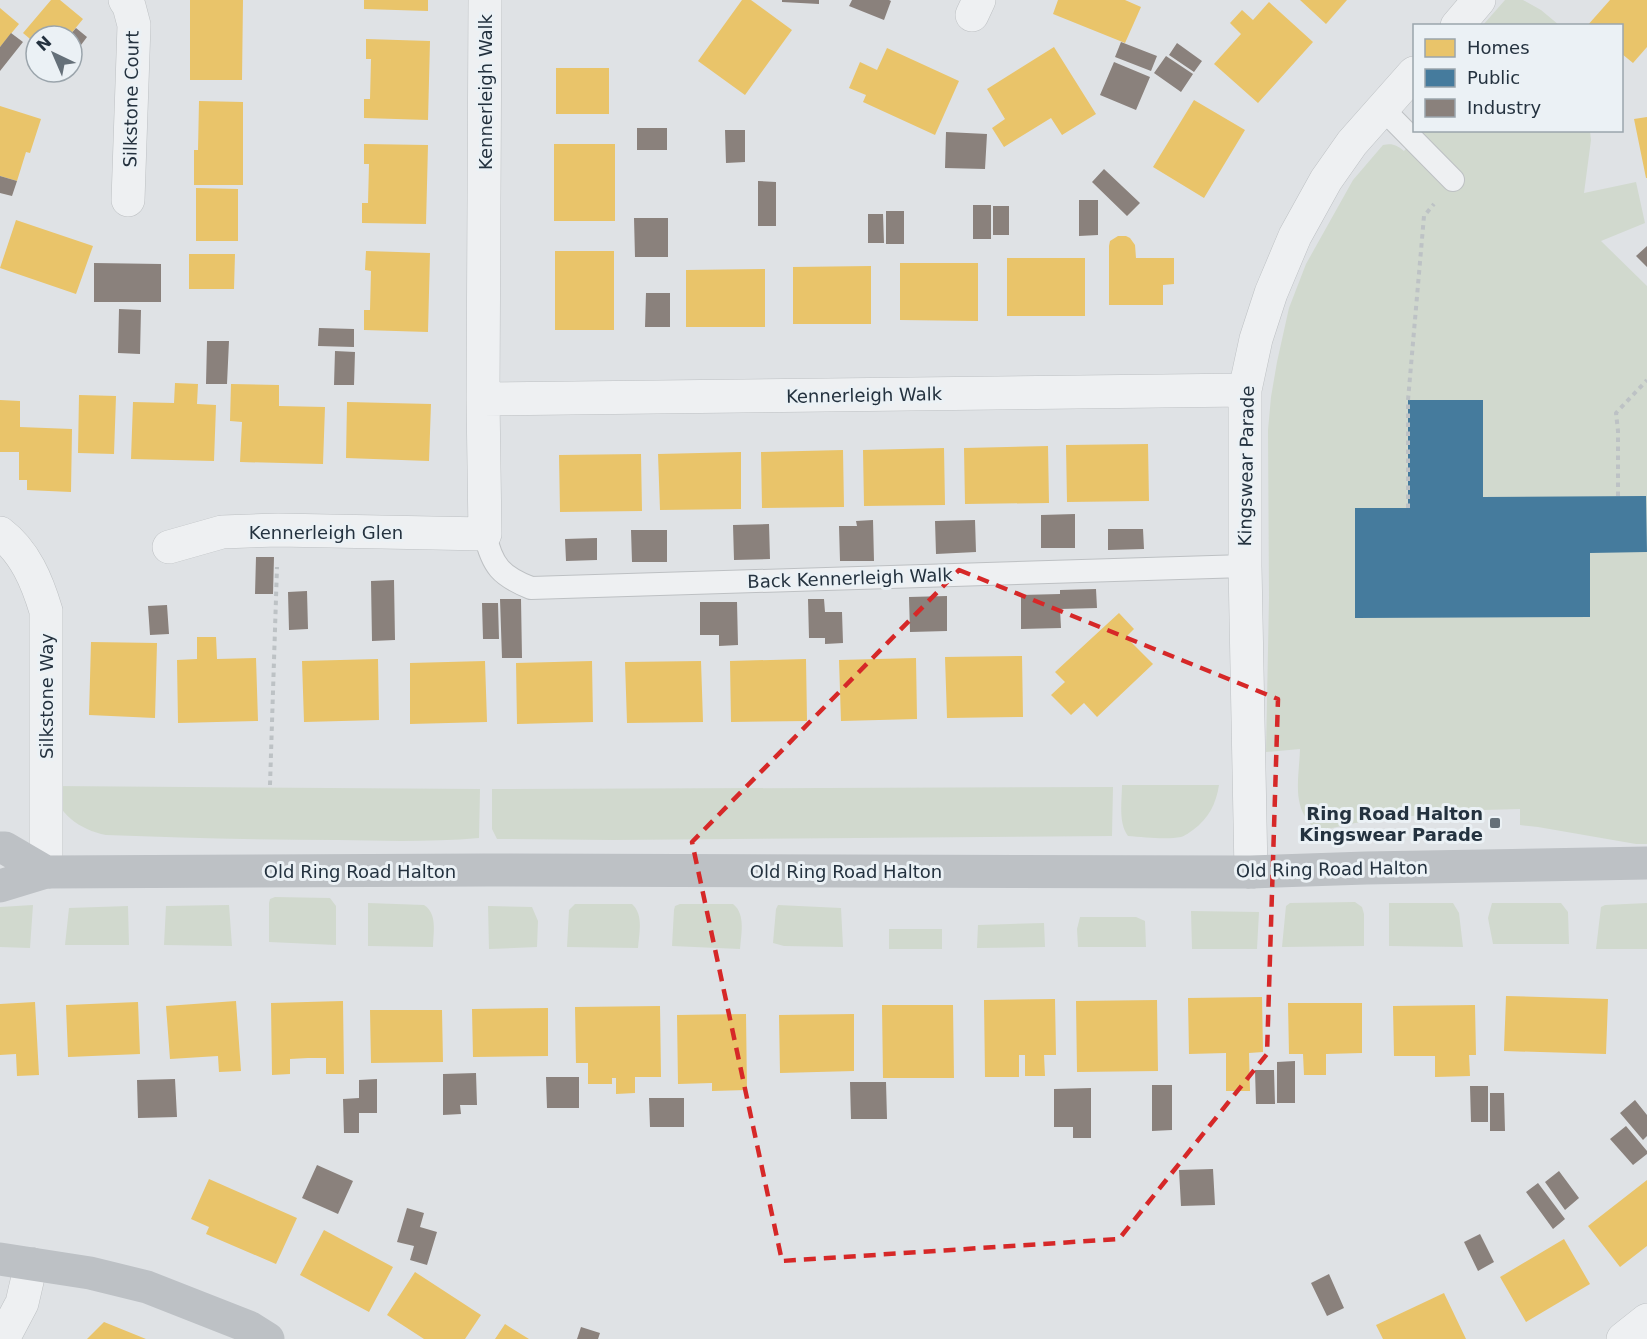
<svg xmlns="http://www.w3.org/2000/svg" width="1647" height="1339" viewBox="0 0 1647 1339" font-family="'DejaVu Sans',sans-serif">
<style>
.green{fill:#d1d9ce}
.homes{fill:#e9c46a}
.public{fill:#457b9d}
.industry{fill:#8a817c}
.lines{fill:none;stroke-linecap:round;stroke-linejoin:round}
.lane-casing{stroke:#bdc0c3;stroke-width:24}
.street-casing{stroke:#bdc0c3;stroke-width:34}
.path{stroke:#bdc2c5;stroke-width:4;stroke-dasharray:4.5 4.5;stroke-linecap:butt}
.lane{stroke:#eef0f2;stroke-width:22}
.street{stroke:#eef0f2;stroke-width:33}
.secondary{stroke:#bdc1c5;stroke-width:33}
.marked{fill:none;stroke:#d62828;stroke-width:4.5;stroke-dasharray:12 8;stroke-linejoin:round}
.poi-dot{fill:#657079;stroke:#ebf1f5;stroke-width:2}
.labels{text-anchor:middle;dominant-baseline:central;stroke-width:6;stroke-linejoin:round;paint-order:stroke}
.street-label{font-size:18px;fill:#24323f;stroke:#ebf1f5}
.poi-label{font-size:18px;font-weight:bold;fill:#24323f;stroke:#ebf1f5;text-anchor:end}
</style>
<rect width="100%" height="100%" fill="#dfe2e5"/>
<path class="green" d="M1505 0H1523L1541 10 1559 25H1483Z
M1421 131H1590L1591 140 1584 193 1636 182 1645 223 1601 241 1647 286V844H1636L1538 827 1520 825V809L1445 811 1386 820 1355 823 1319 831C1290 811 1299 780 1300 749L1266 752 1269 598 1268 430 1271 397 1277 362 1289 308 1306 264 1353 180 1383 145C1392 143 1397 145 1404 151Z
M1122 785H1219C1216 804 1209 818 1193 830 1190 832 1185 836 1181 837 1166 840 1144 837 1128 836 1118 823 1122 801 1122 785Z
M52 786 480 789 479 838C433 842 385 841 338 840 261 840 183 838 106 835 80 830 56 813 52 786Z
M1113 787 1112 836 613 840 497 839 492 829V789Z
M275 897 330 898 336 906V945L269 942V903L270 899Z
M1355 902 1362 907 1364 914V946L1282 947 1286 906 1290 903Z
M368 903 424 905C438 914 433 933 433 947L368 946Z
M1453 903 1459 913 1463 947 1389 946V903Z
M1492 903H1561L1568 912 1569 944H1493L1488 918Z
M1647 903V949H1596L1601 907 1605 905Z
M575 904H632C644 915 639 933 638 948L567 947 569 910Z
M680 904H733C746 914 741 934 740 949L672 946 674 910 675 906Z
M33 905 30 948 0 947V907Z
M229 905 232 946 164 945 166 906Z
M778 905 841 908 843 947 784 946 773 943 776 909Z
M128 906 129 945H65L69 908Z
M488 906 532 907 538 921 537 947 489 949Z
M1191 911 1259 912 1257 949H1192Z
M1080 917H1136L1145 921 1146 947H1078L1077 929Z
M1044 923 1045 947 977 948 978 925Z
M889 929H942V949H889Z"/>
<path class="homes" d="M51 0H60L83 19 69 36H36V44L23 33Z
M190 0H243L242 80H190Z
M364 0H428V11L364 9Z
M742 0H751L792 30 745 95 698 61Z
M1058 0H1125L1141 7 1125 43 1053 14Z
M1300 0H1347L1326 24Z
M1610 0H1647V47L1633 63 1622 54V26H1587Z
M1269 2 1313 42 1258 103 1214 64 1241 34 1230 23 1242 10 1253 20Z
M0 8 19 24 0 47Z
M366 39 430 41 428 120 364 118V99H370L371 59H366Z
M1054 47 1096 114 1062 135 1051 118 1004 147 992 128 1005 119 987 89Z
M887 48 959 81 935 135 863 102 866 95 849 88 860 62 877 70Z
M556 68H609V114H556Z
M1194 100 1245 130 1204 198 1153 167Z
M199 101 243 102V185H194V150H198Z
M0 106 41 119 30 153 26 152 17 181 0 176Z
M1647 117V178H1646L1634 119Z
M364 144 428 145 426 224 362 223V203H368L369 164H364Z
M554 144H615V221H554Z
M196 188 238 189V241H196Z
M16 220 93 246 76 294 0 268Z
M1118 236H1126L1130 238 1135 245 1136 258H1174V284L1163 285V305H1109V246L1110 241Z
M366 251 430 253 428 332 364 330V310H370L371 271 365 270Z
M555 251H614V330H555Z
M189 254H235L234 289H189Z
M1007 258H1085V316H1007Z
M900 263H978V321L900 320Z
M871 266V324H793V267Z
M765 269V327H686V270Z
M175 383 198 384 197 404 216 405 214 461 131 459 133 402 174 403Z
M231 384 279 385V406L325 407 323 464 240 462 242 422 230 421Z
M79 395 116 396 114 454 78 453Z
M0 400 20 401V427L72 429 71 492 27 490V480H19V452H0Z
M347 402 431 404 429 461 346 458Z
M1148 444 1149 501 1067 502 1066 445Z
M1048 446 1049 503 965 504 964 448Z
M944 448 945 505 864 506 863 450Z
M843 450 844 507 762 508 761 452Z
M741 452V509L660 510 658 454Z
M641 454 642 511 560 512 559 455Z
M1119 613 1134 629 1126 637 1153 664 1097 717 1084 703 1071 715 1051 695 1065 682 1055 672Z
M197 637H216L217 659 256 658 258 721 178 723 177 660 197 659Z
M91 642 157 643 155 718 89 715Z
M1022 656 1023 717 947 718 945 657Z
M916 658 917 719 841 721 839 660Z
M378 659 379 720 304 722 302 661Z
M806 659 807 721 731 722 730 661Z
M485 661 487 722 410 724V663Z
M592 661 593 722 517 724 516 663Z
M701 661 703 722 627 723 625 662Z
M1506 996 1608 999 1606 1054 1504 1051Z
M1262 997 1263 1052 1249 1053 1250 1091H1226V1053L1189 1054 1188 998Z
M1055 999 1056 1055H1044L1045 1076H1025V1055H1019V1077H985L984 1000Z
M1157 1000 1158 1071 1077 1072 1076 1001Z
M236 1001 241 1071 219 1072 218 1056 170 1059 166 1006Z
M343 1001 344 1074H326V1058H308L290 1059V1074L272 1075 271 1003Z
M35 1002 39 1075 17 1076 16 1054 0 1055V1004Z
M138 1002 140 1054 68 1057 66 1005Z
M1288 1003H1362V1053L1326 1054V1075H1304L1303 1054H1289Z
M882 1005H953L954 1078H883Z
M1475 1005 1476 1055H1469L1470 1076 1435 1077V1056H1394L1393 1006Z
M660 1006 661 1077H635V1093L616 1094V1078H612V1084H588V1063H576L575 1007Z
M548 1008V1056L473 1057 472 1009Z
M370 1010H442L443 1062 371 1063Z
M746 1014 747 1090 712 1091V1083L678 1084 677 1015Z
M854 1014V1071L780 1073 779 1015Z
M209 1179 297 1218 276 1264 206 1234 209 1227 191 1219Z
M1647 1180V1246L1620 1267 1588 1226Z
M324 1230 393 1267 369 1312 300 1275Z
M1564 1239 1590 1284 1526 1322 1500 1277Z
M415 1272 481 1315 465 1339H424L387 1315Z
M1444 1293 1466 1339H1383L1376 1325Z
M104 1322 146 1339H87Z
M505 1324 529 1339H495Z"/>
<path class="public" d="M1408 400H1483V497L1646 496 1647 552 1590 553V617L1355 618V508H1408Z"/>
<path class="industry" d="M782 0H819V4L782 2Z
M852 0H889L891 1 884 20 849 6Z
M76 28 87 37 72 57V36H69Z
M11 33 23 42 0 71V47Z
M1121 42 1157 56 1151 71 1115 57Z
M1177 43 1202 61 1194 72 1169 55Z
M1166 56 1193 74 1181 92 1154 73Z
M1114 62 1150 77 1136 110 1100 95Z
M637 128H667V150H637Z
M725 130H745V162L726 163Z
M946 132 987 134 985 169 945 168Z
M1104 169 1140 203 1127 216 1092 182Z
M0 176 17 181 12 196 0 193Z
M758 181 776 182V226H758Z
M1079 200H1098V235L1079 236Z
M973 205H991V239H973Z
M993 206H1009V235H993Z
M886 211H904V244H886Z
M868 214H883L884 243H868Z
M634 218H668V257H635Z
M1647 246V267L1636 256Z
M94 263 161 264V302H94Z
M646 293H670V327H645Z
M119 309 141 310 140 354 118 353Z
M319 328 354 329V347L318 346Z
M207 341H229L227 384H206Z
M335 351 355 352 354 385H334Z
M1075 514V548H1041V515Z
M873 520 874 561H840L839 526H857L856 521Z
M975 520 976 552 936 554 935 521Z
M769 524 770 559 734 560 733 525Z
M1108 529H1143L1144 549 1108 550Z
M631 530H667V562H632Z
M597 538V560L566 561 565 539Z
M256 557H274L273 594H255Z
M394 580 395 640 372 641 371 581Z
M1096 589 1097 608 1060 609 1061 628 1021 629V595L1060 594V590Z
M307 591 308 629 289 630 288 592Z
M947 596V631L910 632 909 597Z
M500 599H521L522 658H502Z
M808 599H824L825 612H842L843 643 825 644V638H809Z
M700 602H737L738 645 719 646V635H700Z
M482 603H498L499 639H483Z
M167 605 169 634 150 635 148 606Z
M1295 1061V1103H1277V1062Z
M1255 1070H1274L1275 1104H1256Z
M476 1073 477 1105H460L461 1114 443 1115V1074Z
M546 1077H579V1108H547Z
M175 1079 177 1117 138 1118 137 1080Z
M377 1079V1113H359V1133H344L343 1099 359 1098V1080Z
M850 1082H886L887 1119H851Z
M1152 1085H1172V1130L1152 1131Z
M1470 1086H1488V1122H1471Z
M1091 1088V1138H1073V1127H1054V1089Z
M1490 1093H1504L1505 1131H1490Z
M649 1098H684V1127H650Z
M1635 1100 1647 1115V1136L1643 1140 1620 1113Z
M1626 1126 1647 1151V1154L1633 1165 1610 1139Z
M317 1165 353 1181 338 1214 302 1198Z
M1213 1169 1215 1205 1181 1206 1179 1170Z
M1559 1171 1579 1198 1565 1210 1545 1182Z
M1538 1183 1565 1219 1553 1229 1526 1192Z
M407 1208 424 1213 420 1227 437 1232 427 1265 410 1260 414 1246 397 1242Z
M1480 1234 1494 1262 1478 1271 1464 1242Z
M1329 1274 1344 1308 1327 1316 1311 1283Z
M581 1327 600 1333 598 1339H577Z"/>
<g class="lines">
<defs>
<path id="lane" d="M1382 108 1453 180
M485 534C492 566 501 576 531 588L1245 566"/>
<path id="street" d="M125 0 129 6 134 25 128 200
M972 15 979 0
M1457 26 1479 0
M483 399 1245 390
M0 533C25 552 37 581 46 611V872
M169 547 222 532 278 530 485 534 483 399 485 0
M1251 872 1245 566V390L1256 339 1271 293 1295 236 1326 180 1352 143 1414 73
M3 1339 22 1303 31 1264
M1623 1339 1647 1320"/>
</defs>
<use href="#lane" class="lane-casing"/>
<use href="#street" class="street-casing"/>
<path class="path" d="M1618 496V431L1616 413 1647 380
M1408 508V400L1424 216 1434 204
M270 785 277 567"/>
<use href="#lane" class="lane"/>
<use href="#street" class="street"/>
<path class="secondary" d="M0 848H5L46 872
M0 886 46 872 486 870 1251 872 1366 868 1647 863
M0 1259 90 1273 147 1287 249 1327 268 1339"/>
</g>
<path class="marked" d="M959 570 1278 699 1267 1054 1119 1239 782 1261 692 842Z"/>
<rect class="poi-dot" x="1489" y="817" width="12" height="12" rx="3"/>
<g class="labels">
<g class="street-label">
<text transform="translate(485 92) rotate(-90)">Kennerleigh Walk</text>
<text transform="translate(131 99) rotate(-89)">Silkstone Court</text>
<text transform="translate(864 395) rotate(-1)">Kennerleigh Walk</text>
<text transform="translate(1246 466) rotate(-89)">Kingswear Parade</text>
<text x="326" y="532">Kennerleigh Glen</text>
<text transform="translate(850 578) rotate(-2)">Back Kennerleigh Walk</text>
<text transform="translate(46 696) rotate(-90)">Silkstone Way</text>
<text transform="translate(1332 869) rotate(-1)">Old Ring Road Halton</text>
<text x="360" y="871">Old Ring Road Halton</text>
<text x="846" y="871">Old Ring Road Halton</text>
</g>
<g class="poi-label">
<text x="1483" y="813">Ring Road Halton<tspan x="1483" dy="21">Kingswear Parade</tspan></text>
</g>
</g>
<rect x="1413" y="24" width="210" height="108" fill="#ebf1f5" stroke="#9ba5ac" stroke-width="1.5"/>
<rect x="1425" y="39" width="30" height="18" fill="#e9c46a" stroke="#9ba5ac" stroke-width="1.5"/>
<text x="1467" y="54" font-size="18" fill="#24323f">Homes</text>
<rect x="1425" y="69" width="30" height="18" fill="#457b9d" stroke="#9ba5ac" stroke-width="1.5"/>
<text x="1467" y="84" font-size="18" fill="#24323f">Public</text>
<rect x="1425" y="99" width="30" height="18" fill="#8a817c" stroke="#9ba5ac" stroke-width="1.5"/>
<text x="1467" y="114" font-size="18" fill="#24323f">Industry</text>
<g transform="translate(54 54) rotate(316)"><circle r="28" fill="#ebf1f5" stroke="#9ba5ac" stroke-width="1.5"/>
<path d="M0-4.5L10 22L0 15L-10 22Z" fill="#657079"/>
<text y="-9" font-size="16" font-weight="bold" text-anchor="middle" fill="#24323f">N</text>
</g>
</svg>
